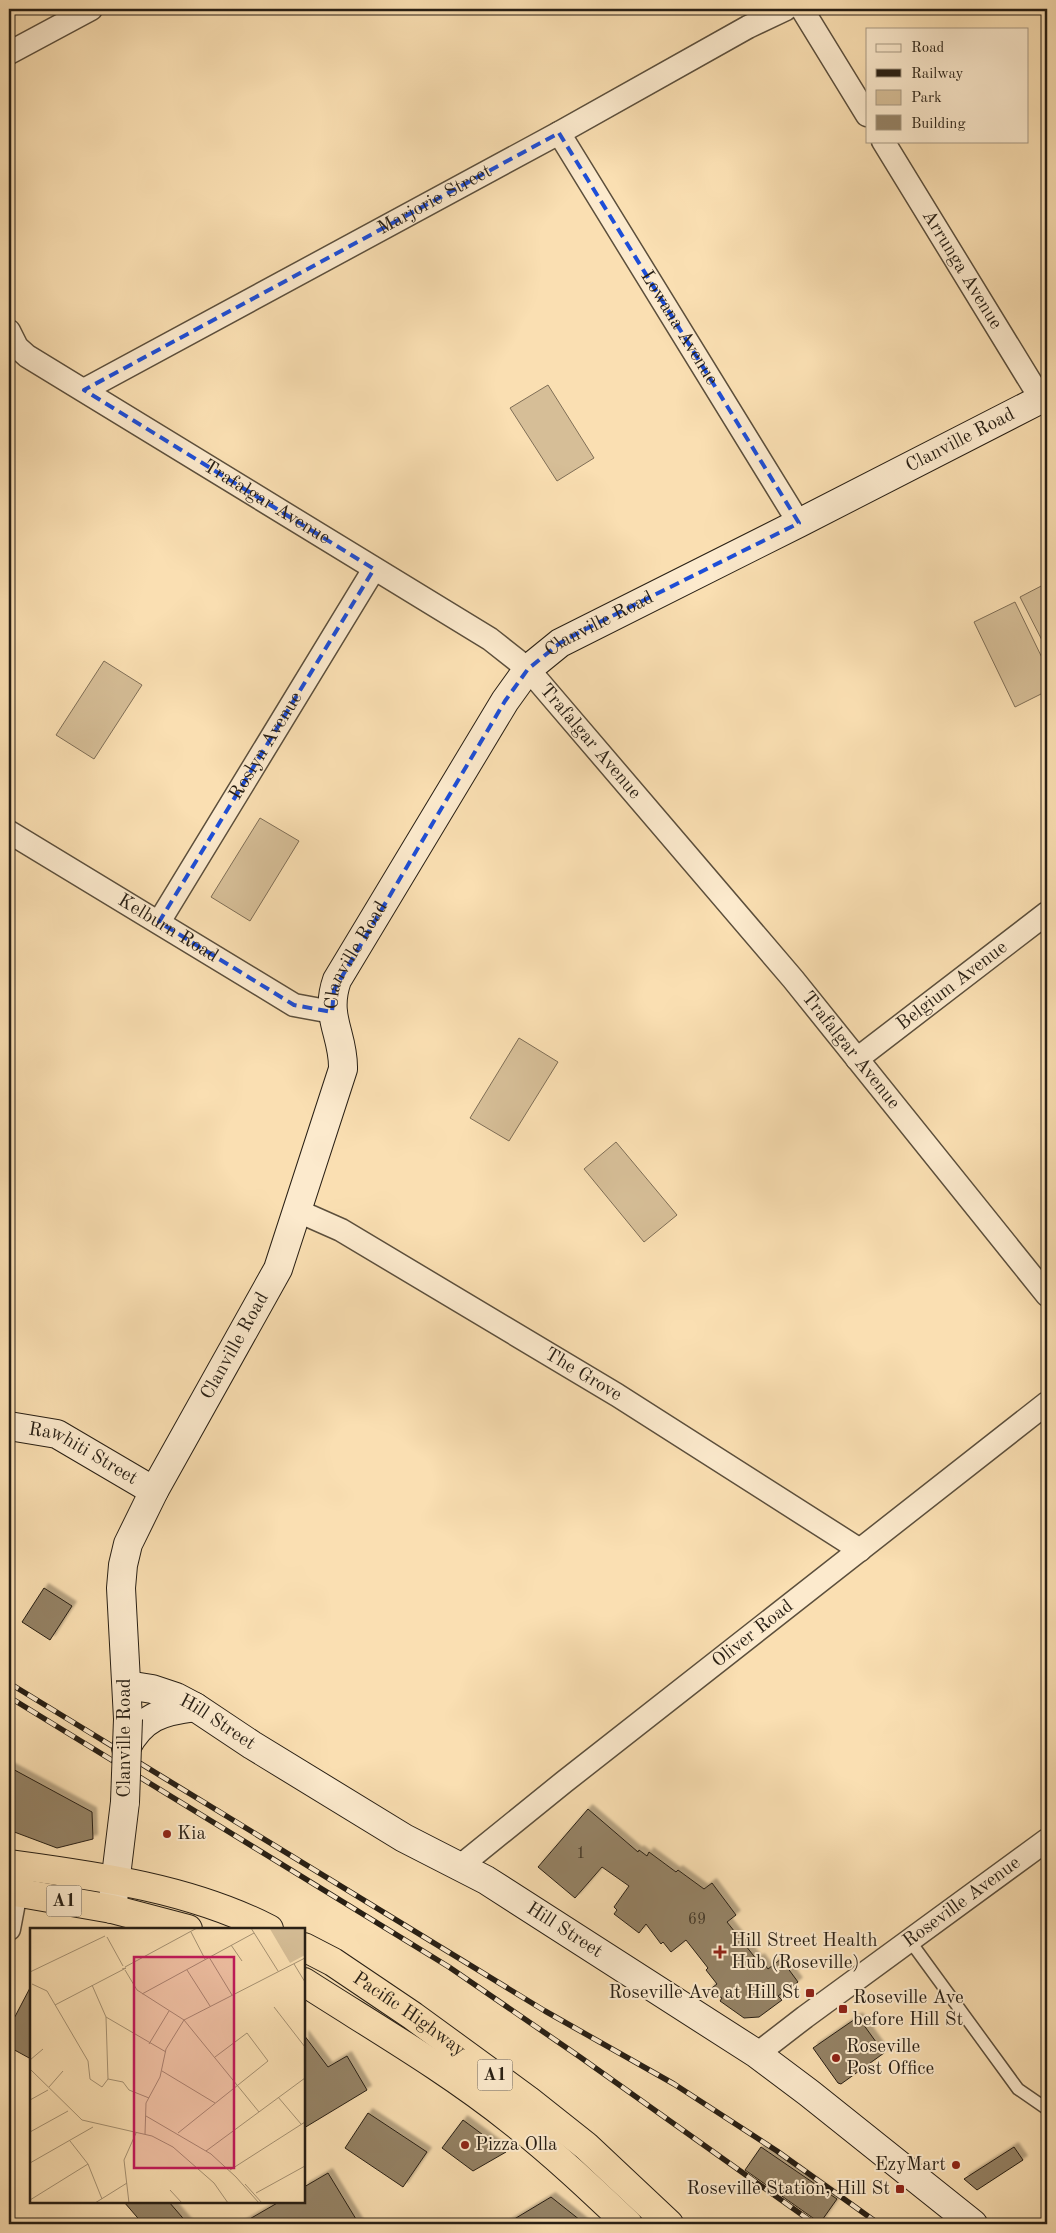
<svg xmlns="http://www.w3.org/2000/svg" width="1056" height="2233" viewBox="0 0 1056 2233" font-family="'Old Standard TT',serif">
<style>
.green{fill:#d6be97;stroke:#7f6e56}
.building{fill:#958366;stroke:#281f14;filter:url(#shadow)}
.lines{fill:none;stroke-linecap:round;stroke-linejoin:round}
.lane-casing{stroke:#5c4f3c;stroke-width:14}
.street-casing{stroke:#5c4f3c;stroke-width:25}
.secondary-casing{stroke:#281f14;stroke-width:30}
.highway-casing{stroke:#281f14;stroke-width:30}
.lane{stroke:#fceacd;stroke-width:11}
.street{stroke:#fceacd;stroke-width:22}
.secondary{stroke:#fceacd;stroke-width:28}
.highway{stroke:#fadfb2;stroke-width:28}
.rail-casing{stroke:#281f14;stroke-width:5.5}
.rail{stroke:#fceacd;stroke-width:4;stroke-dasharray:11;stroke-linecap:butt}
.secondary-bridge-casing{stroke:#281f14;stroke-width:30;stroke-linecap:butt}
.secondary-bridge{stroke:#fceacd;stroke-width:28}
.marked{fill:none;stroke:#1d4ed8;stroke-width:4;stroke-dasharray:10 6;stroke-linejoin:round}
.poi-dot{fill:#8f2418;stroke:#fceacd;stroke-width:2}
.labels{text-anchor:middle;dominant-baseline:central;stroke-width:4;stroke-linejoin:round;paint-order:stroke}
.number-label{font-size:16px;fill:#433828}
.shield{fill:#fceacd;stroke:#685c4c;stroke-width:1}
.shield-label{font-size:18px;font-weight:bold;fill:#281f14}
.street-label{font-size:19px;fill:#281f14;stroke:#fceacd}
.poi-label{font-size:19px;fill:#281f14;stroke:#fceacd;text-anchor:start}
.inset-road{fill:none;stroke:#a69273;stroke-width:1}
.view{fill:#c2185b;fill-opacity:0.15;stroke:#c2185b;stroke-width:2.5}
.inset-edge{fill:none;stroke:#281f14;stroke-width:2.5}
</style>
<defs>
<filter id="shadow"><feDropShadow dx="4.5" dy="-4.5" stdDeviation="1" flood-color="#0004"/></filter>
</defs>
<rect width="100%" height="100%" fill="#fadfb2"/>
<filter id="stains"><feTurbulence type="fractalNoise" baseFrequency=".004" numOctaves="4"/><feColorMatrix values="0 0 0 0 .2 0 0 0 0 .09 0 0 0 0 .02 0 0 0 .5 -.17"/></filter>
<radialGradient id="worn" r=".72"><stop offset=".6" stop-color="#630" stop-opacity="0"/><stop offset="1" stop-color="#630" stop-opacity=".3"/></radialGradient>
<path class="green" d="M548 385 594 458 557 481 510 408Z
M1047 583V650L1020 597Z
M1015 602 1047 668V691L1015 707 974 622Z
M104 661 142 685 94 759 56 735Z
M260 818 299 841 250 921 211 897Z
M519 1038 558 1062 509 1141 470 1118Z
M616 1142 677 1215 644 1242 584 1169Z"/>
<path class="building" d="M44 1588 72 1606 50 1640 22 1622Z
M9 1767 92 1812 93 1839 57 1848 9 1830Z
M588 1809 638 1852 639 1850 647 1856 649 1852 676 1872 678 1870 704 1889 712 1883 736 1915 727 1922 757 1960 760 1958 768 1969 781 1959 798 1982 778 1996 782 2000 759 2017 744 2018 720 2001 722 1998 709 1990 717 1984 706 1970 708 1968 686 1940 671 1952 663 1942 661 1944 646 1924 639 1933 614 1914 617 1910 614 1907 629 1886 602 1867 575 1898 538 1867Z
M31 1986V2059L9 2047V2028Z
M858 2017 884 2053 841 2084 838 2083 813 2048Z
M304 2035 328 2067 347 2056 367 2090 304 2128Z
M368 2113 427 2152 403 2187 345 2148Z
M463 2120 506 2152 473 2171 442 2148Z
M761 2147 837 2199 820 2223 745 2170Z
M1014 2147 1023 2160 977 2190 964 2179Z
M328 2173 359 2224H241L279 2202H304V2187Z
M551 2197 585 2224H506Z
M124 2202H169L188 2224H143Z"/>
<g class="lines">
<defs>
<path id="lane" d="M910 1941 1018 2089 1047 2109"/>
<g id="street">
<path d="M802 9 867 115"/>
<path d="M9 53 91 9"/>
<path id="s1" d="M559 133 799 523"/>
<path id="s2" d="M883 141 1041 399"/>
<path id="s3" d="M9 331 17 347 27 356 490 639 528 669 793 979 1047 1295"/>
<path id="s4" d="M84 390 559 133 748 27 786 9"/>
<path id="s5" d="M9 832 294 1005 332 1012"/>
<path id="s6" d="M159 922 374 569"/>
<path id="s7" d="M857 1059 1047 913"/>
<path id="s8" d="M298 1211 341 1230 617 1395 860 1550"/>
<path id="s9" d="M459 1867 564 1782 1047 1403"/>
<path d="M9 1929 19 1876"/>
<path id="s10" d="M757 2054 805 2017 1047 1840"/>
</g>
<g id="secondary">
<path id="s11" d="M9 1426 57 1434 154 1491"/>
<path id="s12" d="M127 1685 152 1689 176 1697 195 1707 252 1745 404 1838 486 1880 757 2054 809 2093 973 2224"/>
<path id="s13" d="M128 1719 121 1588 123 1565 128 1544 154 1491 278 1269 343 1069C344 1035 324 1017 337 980L505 701 528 669 560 643 799 523 1047 396"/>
<path d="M126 1748C142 1717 162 1711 195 1707"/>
<path d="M112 1909 125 1802"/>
</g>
<g id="highway">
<path d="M9 1864C97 1876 189 1888 269 1929"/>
<path d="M9 1891 112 1909 188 1929"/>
<path id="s14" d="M304 1947 333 1962 413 2016 528 2100 586 2146 669 2224"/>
<path d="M304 1982C374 2027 447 2069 512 2121 553 2153 590 2188 628 2224"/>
</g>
</defs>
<use href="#lane" class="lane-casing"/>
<use href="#street" class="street-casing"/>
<use href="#secondary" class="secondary-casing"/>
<use href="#highway" class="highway-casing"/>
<use href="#lane" class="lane"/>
<use href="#street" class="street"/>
<use href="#secondary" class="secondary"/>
<use href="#highway" class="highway"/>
<defs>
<path id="rail" d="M9 1683 545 2011 674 2084 777 2151 879 2224
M9 1697 449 1967 580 2057 815 2224"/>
</defs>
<use href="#rail" class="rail-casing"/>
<use href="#rail" class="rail"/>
<defs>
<path id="secondary-bridge" d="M125 1802 128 1719"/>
</defs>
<use href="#secondary-bridge" class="secondary-bridge-casing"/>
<use href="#secondary-bridge" class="secondary-bridge"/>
</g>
<path class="marked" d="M559 133 799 523 584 630 560 643 528 669 505 701 334 990 332 1012 294 1005 159 922 374 569 84 390Z"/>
<g class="poi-dot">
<circle cx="167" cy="1834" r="5"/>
<path d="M717.5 1944.5h5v5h5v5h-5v5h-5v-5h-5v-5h5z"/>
<rect x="805" y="1988" width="10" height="10" rx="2.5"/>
<rect x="838" y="2004" width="10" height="10" rx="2.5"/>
<circle cx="836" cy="2058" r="5"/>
<circle cx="465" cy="2145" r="5"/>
<circle cx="956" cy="2165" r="5"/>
<rect x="895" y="2184" width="10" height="10" rx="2.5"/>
</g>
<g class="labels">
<g class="number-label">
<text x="581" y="1854">1</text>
<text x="697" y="1920">69</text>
</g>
<g class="shield">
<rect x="46.5" y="1885.5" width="35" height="31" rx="4"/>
<rect x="477.5" y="2059.5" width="35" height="31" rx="4"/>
</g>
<g class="shield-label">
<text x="64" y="1901">A1</text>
<text x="495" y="2075">A1</text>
</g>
<g class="street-label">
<text stroke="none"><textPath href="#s4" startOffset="399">Marjorie Street</textPath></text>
<text stroke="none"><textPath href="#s2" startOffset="151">Arrunga Avenue</textPath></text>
<text stroke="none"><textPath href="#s1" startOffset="229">Lowana Avenue</textPath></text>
<text stroke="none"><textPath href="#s13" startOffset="1645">Clanville Road</textPath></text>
<text stroke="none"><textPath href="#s3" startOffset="312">Trafalgar Avenue</textPath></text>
<text stroke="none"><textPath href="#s13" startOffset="1240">Clanville Road</textPath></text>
<text stroke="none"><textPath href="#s3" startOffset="718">Trafalgar Avenue</textPath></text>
<text stroke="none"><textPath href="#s6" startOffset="206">Roslyn Avenue</textPath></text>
<text stroke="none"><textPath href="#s5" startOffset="186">Kelburn Road</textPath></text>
<text stroke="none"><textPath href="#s13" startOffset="820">Clanville Road</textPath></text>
<text stroke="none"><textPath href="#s7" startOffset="120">Belgium Avenue</textPath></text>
<text stroke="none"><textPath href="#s3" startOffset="1122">Trafalgar Avenue</textPath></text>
<text stroke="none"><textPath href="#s13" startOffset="401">Clanville Road</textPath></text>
<text stroke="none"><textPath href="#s8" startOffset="329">The Grove</textPath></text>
<text stroke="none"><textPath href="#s11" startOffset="80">Rawhiti Street</textPath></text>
<text stroke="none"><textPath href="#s9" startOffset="375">Oliver Road</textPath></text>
<text stroke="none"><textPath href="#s12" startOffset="99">Hill Street</textPath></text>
<text transform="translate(125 1738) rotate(-90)">Clanville Road</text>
<text stroke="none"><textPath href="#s10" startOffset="255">Roseville Avenue</textPath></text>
<text stroke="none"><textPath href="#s12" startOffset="504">Hill Street</textPath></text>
<text stroke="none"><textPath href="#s14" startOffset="125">Pacific Highway</textPath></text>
</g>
<g class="poi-label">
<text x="177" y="1834">Kia</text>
<text x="731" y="1941">Hill Street Health<tspan x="731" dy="22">Hub (Roseville)</tspan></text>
<text x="800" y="1993" text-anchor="end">Roseville Ave at Hill St</text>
<text x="853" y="1998">Roseville Ave<tspan x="853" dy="22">before Hill St</tspan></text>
<text x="846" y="2047">Roseville<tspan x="846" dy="22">Post Office</tspan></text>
<text x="475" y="2145">Pizza Olla</text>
<text x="946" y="2165" text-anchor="end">EzyMart</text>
<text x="890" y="2189" text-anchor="end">Roseville Station, Hill St</text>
</g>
</g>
<g transform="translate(30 1928)">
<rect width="275" height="275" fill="#fadfb2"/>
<path d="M275 0V27L260 35 240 1Z" fill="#d6be97"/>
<path class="inset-road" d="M221 0 248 43M161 4 175 31M77 9 93 38M201 17 212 33M179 29 202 67M264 36 275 54M95 39 167 0M95 42 107 62 154 92 229 184M157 42 180 78M0 44 75 8M2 56 17 63 58 133 60 151 72 159 78 151 76 89 62 57M112 66 224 5M25 77 96 40 92 41M244 79 275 119M76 89 136 124M119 116 139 83M0 132 13 121M0 141 52 192 122 208 143 219 184 255 198 275M132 143 185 175M78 151 93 154 99 162 119 170M19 159 33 143M248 169 271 196M0 172 18 162M116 188 181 226 206 249 229 275M0 204 38 183M148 205 238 133 217 105 185 129M115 206 116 175 130 149 136 121 154 92 275 30M40 213 58 236 72 271M176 223 275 150M0 235 63 199M200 242 275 194M215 256 232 275M140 262 152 275M226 265 275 238M0 272 58 236M65 275 97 255M99 275 94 232 106 205"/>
<path class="view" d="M104 29H204V240H104Z"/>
<rect width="275" height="275" class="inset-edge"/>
</g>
<rect width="1056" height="2233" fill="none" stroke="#fadfb2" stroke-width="30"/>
<rect x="10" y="10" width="1036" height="2213" fill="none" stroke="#281f14" stroke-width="2.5"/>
<rect x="15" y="15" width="1026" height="2203" fill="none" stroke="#281f14"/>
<rect x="866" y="28" width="162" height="115" fill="#fceacd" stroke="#a79983"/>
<rect x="876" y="44" width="25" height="8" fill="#fceacd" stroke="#a79983"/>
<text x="911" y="52" font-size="15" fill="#281f14">Road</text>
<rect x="876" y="69" width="25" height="8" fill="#281f14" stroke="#a79983"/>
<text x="911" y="78" font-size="15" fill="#281f14">Railway</text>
<rect x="876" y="90" width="25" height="15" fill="#d6be97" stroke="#a79983"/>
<text x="911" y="102" font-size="15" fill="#281f14">Park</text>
<rect x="876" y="115" width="25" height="15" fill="#958366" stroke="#a79983"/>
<text x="911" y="128" font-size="15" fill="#281f14">Building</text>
<rect width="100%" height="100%" filter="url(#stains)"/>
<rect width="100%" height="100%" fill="url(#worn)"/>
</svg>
